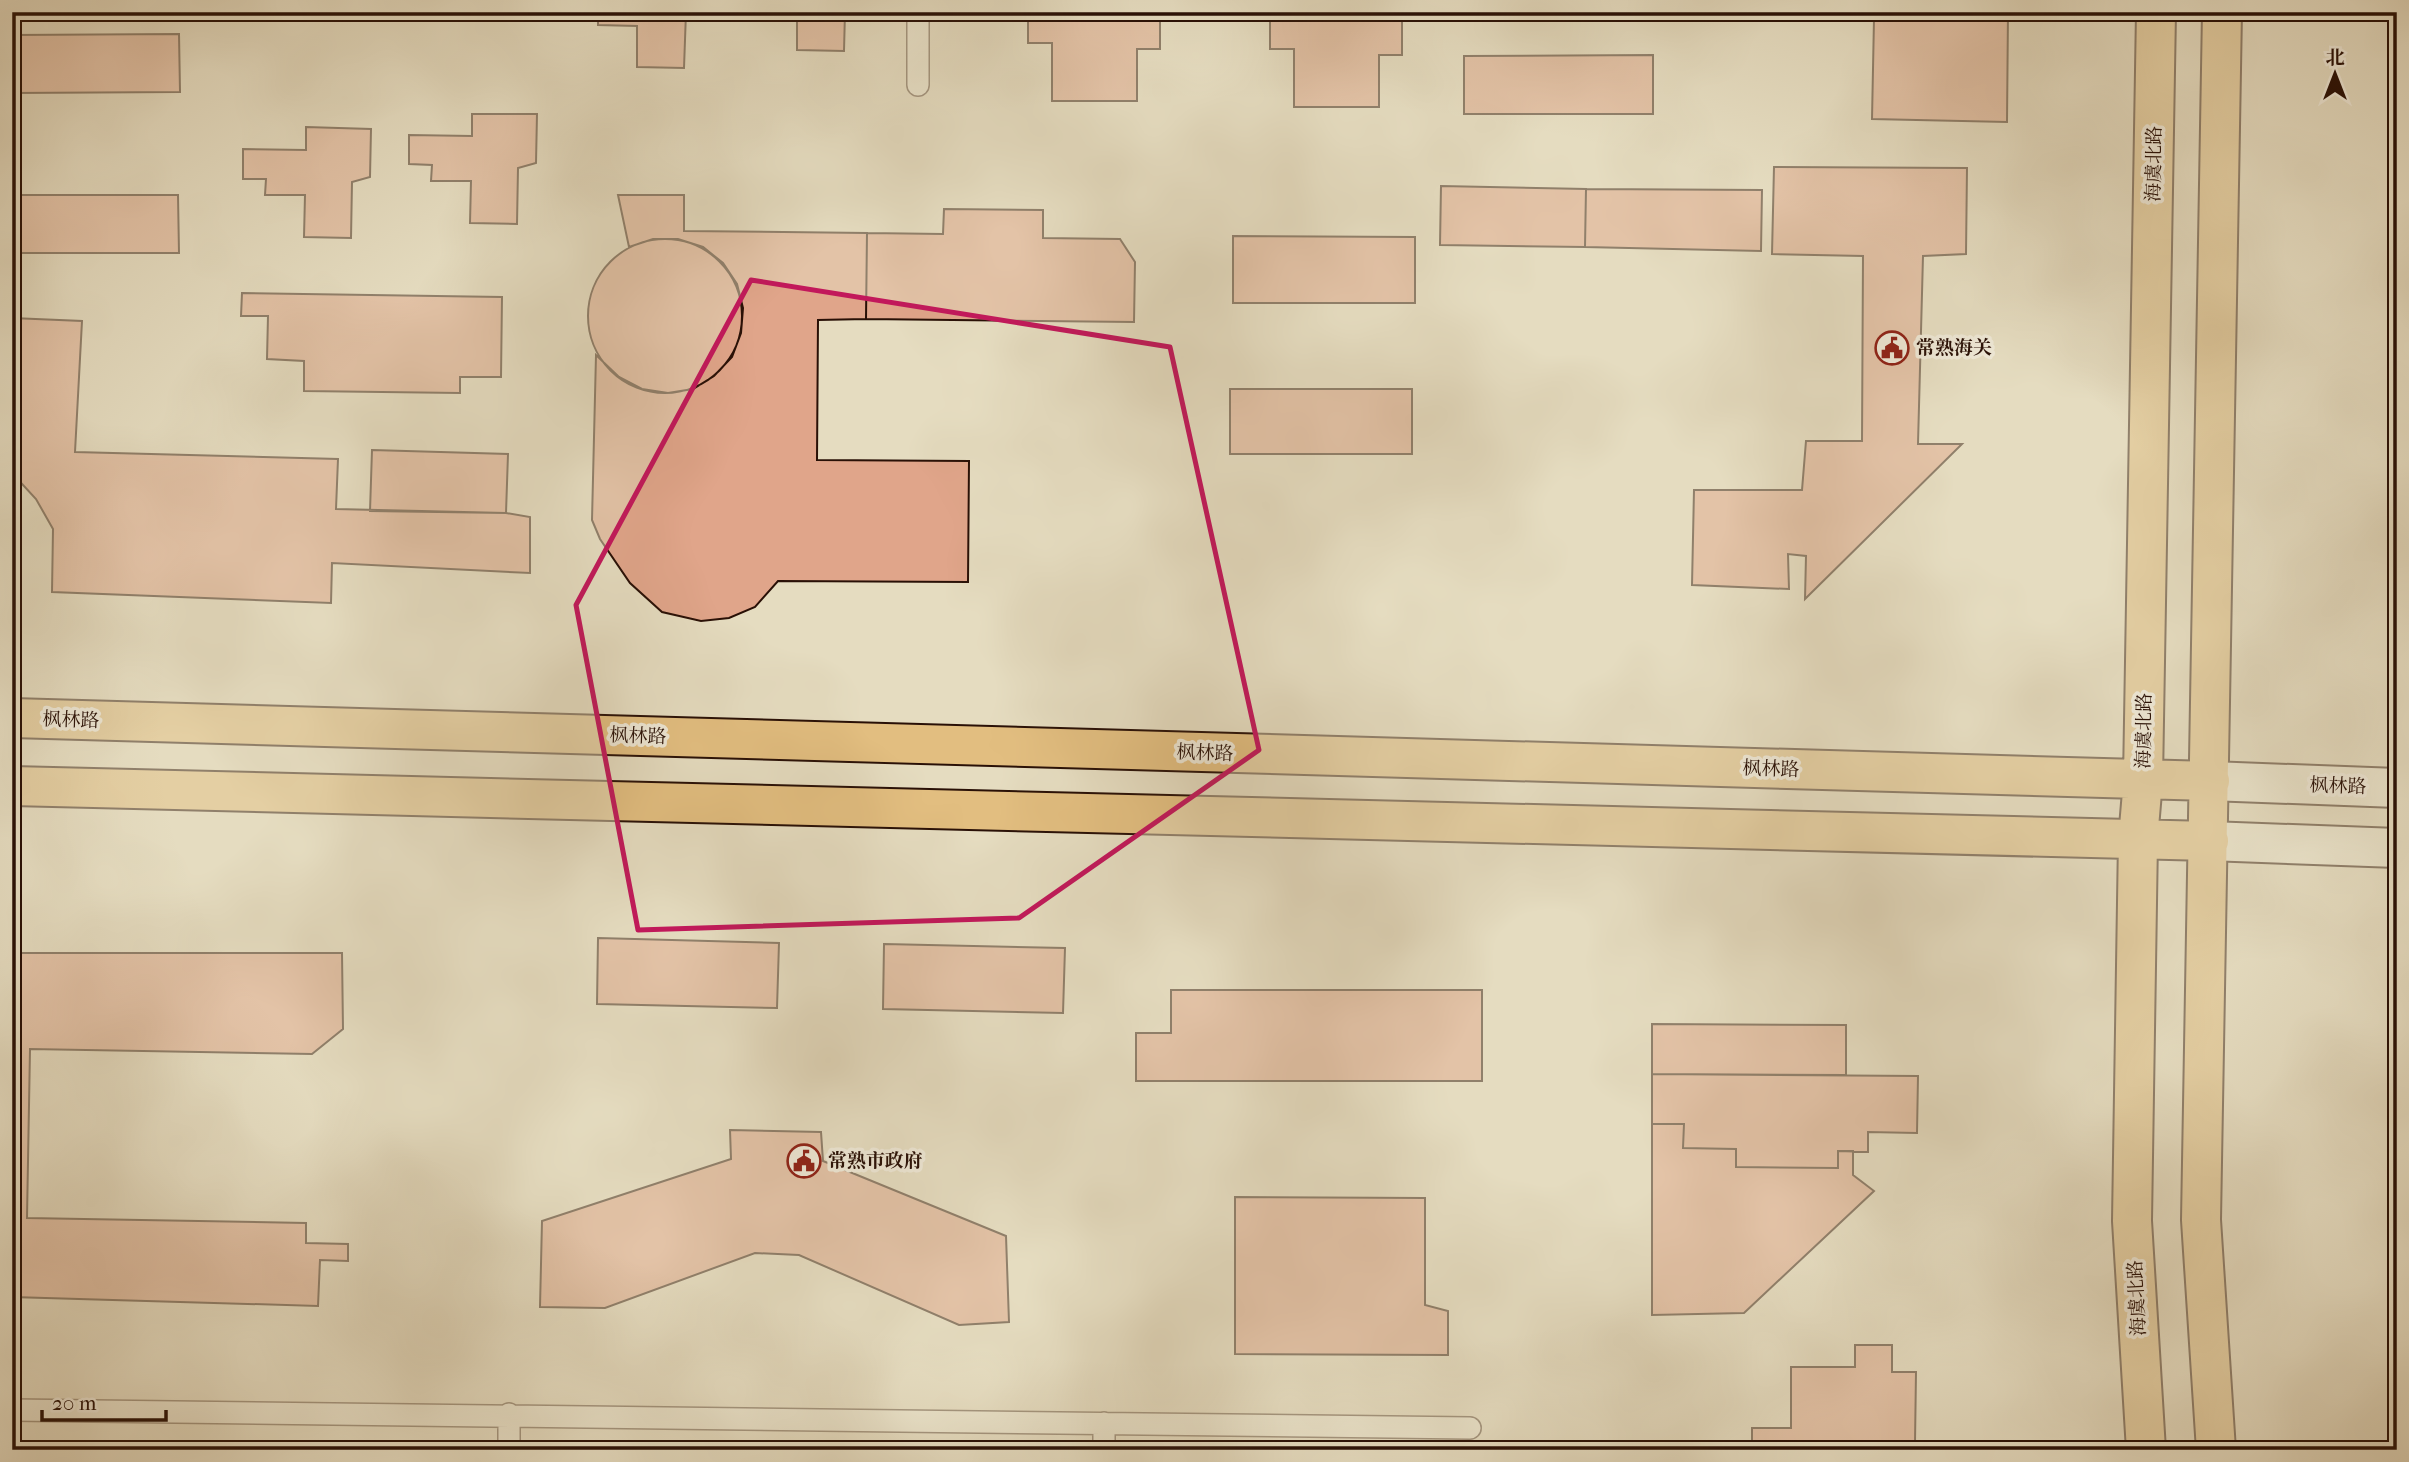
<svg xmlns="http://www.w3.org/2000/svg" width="2409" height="1462" viewBox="0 0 2409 1462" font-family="'IM FELL French Canon','Noto Serif SC',serif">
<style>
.building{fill:#e0a58a;stroke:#291006;stroke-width:2}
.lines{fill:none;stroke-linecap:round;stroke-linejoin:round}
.service-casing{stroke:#584334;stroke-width:24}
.secondary-casing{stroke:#291006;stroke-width:42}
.primary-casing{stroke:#291006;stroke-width:42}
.service{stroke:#eee8d6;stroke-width:21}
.secondary{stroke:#eee8d6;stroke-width:38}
.primary{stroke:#e2be80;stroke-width:38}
.marked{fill:none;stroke:#c2185b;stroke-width:5;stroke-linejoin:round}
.labels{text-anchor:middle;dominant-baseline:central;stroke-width:7;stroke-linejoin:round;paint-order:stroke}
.street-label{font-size:19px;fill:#291006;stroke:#eee8d6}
.poi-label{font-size:19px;font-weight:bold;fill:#291006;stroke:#eee8d6;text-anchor:start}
</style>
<rect width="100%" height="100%" fill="#e5dcc0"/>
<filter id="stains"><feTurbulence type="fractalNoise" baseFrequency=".00286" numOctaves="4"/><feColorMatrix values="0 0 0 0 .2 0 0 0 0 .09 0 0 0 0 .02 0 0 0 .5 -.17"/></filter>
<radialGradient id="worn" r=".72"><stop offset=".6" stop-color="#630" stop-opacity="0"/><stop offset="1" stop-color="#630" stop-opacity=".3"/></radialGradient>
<path class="building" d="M598 12H686L684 68 637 67V26L598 25Z
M797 12H845L844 51 797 50Z
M1028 12H1160V49H1137V101H1052V43H1028Z
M1270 12H1402V55H1379V107H1294V49H1270Z
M1882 12H2008L2007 122 1872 119 1874 19Z
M179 34 180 92 12 93V35Z
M1653 55V114H1464V56Z
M472 114H537L536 163 518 168 517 224 470 223 471 181H431L432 165 409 164V135L472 136Z
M306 127 371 129 370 177 352 182 351 238 304 237 305 195H265L266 179H243V149L306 150Z
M1774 167 1967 168 1966 254 1923 256 1918 444H1962L1805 599 1806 556 1788 554 1789 589 1692 585 1694 490H1802L1806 441H1862L1863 256 1772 254Z
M1441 186 1586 189 1585 247 1440 245Z
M1586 189 1762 190 1761 251 1585 247Z
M12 195H178L179 253H12Z
M618 195H684V231L867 233 866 319 818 320 817 460 969 461 968 582 778 581 755 607 729 618 701 621 662 612 630 583 600 539 592 520 596 355 619 377 642 389 668 393 693 389 714 376 732 357 741 333 743 308 737 284 723 263 703 247 678 239H653L629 247Z
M944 209 1043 210V238L1120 239 1135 262 1134 322 866 319 867 233 943 234Z
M1233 236 1415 237V303H1233Z
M588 316a77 77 0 1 1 154 0a77 77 0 1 1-154 0Z
M242 293 502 297 501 377H460V393L304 391V361L267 359 268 316H241Z
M12 318 82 321 75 452 338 459 336 509 506 513 530 517V573L332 563 331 603 52 592 53 529 36 499 12 473Z
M1230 389H1412V454H1230Z
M372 450 508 454 506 513 370 511Z
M598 938 779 943 777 1008 597 1004Z
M884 944 1065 948 1063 1013 883 1009Z
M12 953H342L343 1029 312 1054 30 1049 27 1218 306 1223V1243L348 1244V1261L320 1260 318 1306 12 1297Z
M1171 990H1482V1081H1136V1033H1171Z
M1652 1024 1846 1025V1075L1652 1074Z
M1652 1074 1918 1076 1917 1133 1868 1132V1152L1838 1151V1168L1736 1167V1149L1683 1148 1684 1124H1652Z
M1652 1124H1684L1683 1148 1736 1149V1167L1838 1168V1151H1853V1175L1874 1191 1744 1313 1652 1315Z
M730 1130 821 1132 823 1161 1006 1236 1009 1322 959 1325 799 1255 755 1253 605 1308 540 1307 542 1221 731 1159Z
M1235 1197 1425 1198V1305L1448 1311V1355L1235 1354Z
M1855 1345H1892V1372H1916L1915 1443H1888V1450H1704V1446H1752V1428H1791V1367H1855Z"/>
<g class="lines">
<defs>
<path id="service" d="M918 85V12
M12 1410 1470 1428
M509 1450V1414
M1104 1450V1423"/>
<path id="secondary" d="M2210 781 2397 788
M2209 841 2397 848"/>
<path id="primary" d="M12 718 2210 781
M12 786 2209 841
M2146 1450 2132 1221 2138 839 2143 780 2156 12
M2216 1450 2201 1220 2222 12"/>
</defs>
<use href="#service" class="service-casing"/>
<use href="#secondary" class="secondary-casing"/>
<use href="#primary" class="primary-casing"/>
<use href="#service" class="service"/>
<use href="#secondary" class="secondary"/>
<use href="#primary" class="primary"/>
</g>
<path d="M0 0H2409V1462H0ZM751 280 1170 347 1259 750 1019 918 638 930 576 605Z" fill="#e5dcc0" fill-opacity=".55" fill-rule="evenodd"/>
<path class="marked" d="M751 280 1170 347 1259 750 1019 918 638 930 576 605Z"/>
<defs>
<symbol id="civic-ring" viewBox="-11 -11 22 22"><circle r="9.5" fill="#eee8d6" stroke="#8f2418" stroke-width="1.5"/><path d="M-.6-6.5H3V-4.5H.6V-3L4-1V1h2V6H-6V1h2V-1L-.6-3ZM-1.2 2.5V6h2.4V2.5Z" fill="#8f2418"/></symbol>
</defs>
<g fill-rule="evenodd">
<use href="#civic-ring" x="1873" y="329" width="38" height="38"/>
<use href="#civic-ring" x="785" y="1142" width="38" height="38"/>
</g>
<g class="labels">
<g class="street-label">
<text transform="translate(2154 164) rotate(-89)">海虞北路</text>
<text transform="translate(71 720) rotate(2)">枫林路</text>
<text transform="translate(2144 731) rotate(-89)">海虞北路</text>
<text transform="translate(638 736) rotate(2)">枫林路</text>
<text transform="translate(1205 753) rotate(2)">枫林路</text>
<text transform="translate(1771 769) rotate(2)">枫林路</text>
<text transform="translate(2338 786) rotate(2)">枫林路</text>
<text transform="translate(2137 1298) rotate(-93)">海虞北路</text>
</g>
<g class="poi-label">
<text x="1916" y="348">常熟海关</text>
<text x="828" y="1161">常熟市政府</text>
</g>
</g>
<rect width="2409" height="1462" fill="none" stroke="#e5dcc0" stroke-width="42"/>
<rect x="14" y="14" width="2381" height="1434" fill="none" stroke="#291006" stroke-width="3.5"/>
<rect x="21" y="21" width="2367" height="1420" fill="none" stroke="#291006" stroke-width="2"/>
<g transform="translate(2335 74)" stroke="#eee8d6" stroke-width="5" paint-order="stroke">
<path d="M0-5L12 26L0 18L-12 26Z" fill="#291006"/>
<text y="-10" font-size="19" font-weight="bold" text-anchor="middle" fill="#291006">北</text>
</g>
<path d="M42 1410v10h124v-10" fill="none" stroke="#291006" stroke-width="3.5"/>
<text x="52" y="1410" font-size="21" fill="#291006" stroke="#eee8d6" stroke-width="5" paint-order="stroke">20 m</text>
<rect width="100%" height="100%" filter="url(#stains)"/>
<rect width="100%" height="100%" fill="url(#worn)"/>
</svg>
